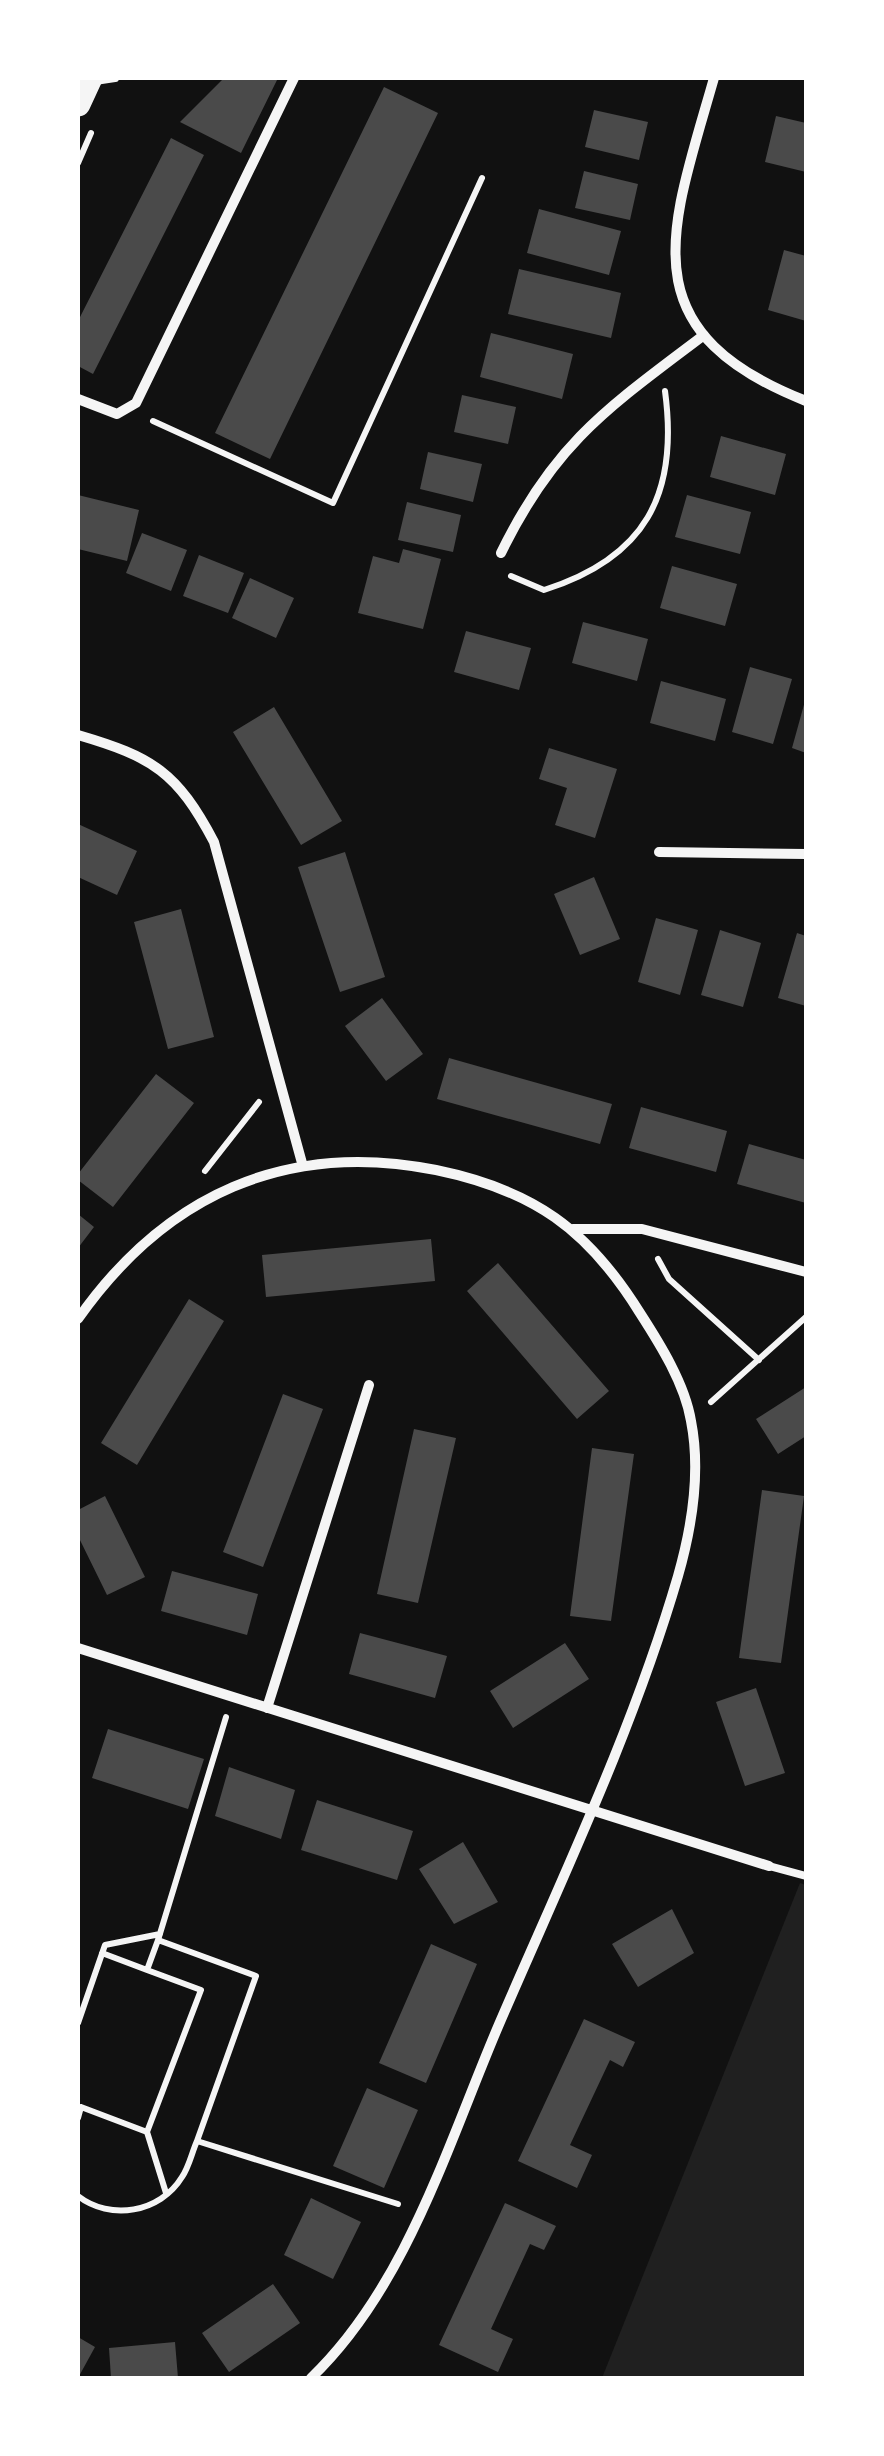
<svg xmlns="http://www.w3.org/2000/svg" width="884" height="2456" viewBox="0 0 884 2456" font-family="'Nunito Sans',sans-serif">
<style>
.green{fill:#202020}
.building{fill:#4a4a4a}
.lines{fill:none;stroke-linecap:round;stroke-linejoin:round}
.path{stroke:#f5f5f5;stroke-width:6}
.service{stroke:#f5f5f5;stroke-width:8}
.minor{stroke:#f5f5f5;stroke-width:10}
.primary{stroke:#f5f5f5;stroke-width:25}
</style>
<rect width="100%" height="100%" fill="#111"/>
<path class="green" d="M800 1883 806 1885V2378H602Z"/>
<path class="building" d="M224 78H278L241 153 180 122Z
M384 87 438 113 270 459 215 433Z
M594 110 648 122 639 160 585 147Z
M776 116 806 123V172L765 162Z
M171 138 204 155 93 374 78 366V321Z
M584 171 638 184 630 220 575 208Z
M539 209 621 231 609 275 527 253Z
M784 250 806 256V321L768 310Z
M519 269 621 293 611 338 508 314Z
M491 333 573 354 562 399 480 377Z
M462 395 516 407 508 444 454 432Z
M721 436 786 454 775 495 710 477Z
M428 452 482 464 473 502 420 489Z
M78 495 139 510 127 561 78 549Z
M687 495 751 512 740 554 675 537Z
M407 502 461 515 453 552 398 540Z
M142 533 187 550 171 591 126 573Z
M403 549 441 559 423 629 358 613 373 556 399 563Z
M199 555 244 573 228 613 183 596Z
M672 566 737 584 725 626 660 608Z
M250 578 294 598 276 638 232 618Z
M583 622 648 639 637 681 572 663Z
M466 631 531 648 519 690 454 672Z
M750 667 792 679 773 744 732 732Z
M661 681 726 699 715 741 650 723Z
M805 701H806V753L792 748Z
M274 707 342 821 301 845 233 732Z
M549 748 617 769 595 838 555 825 567 788 539 779Z
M78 824 137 851 117 895 78 877Z
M345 852 385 977 340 992 298 867Z
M594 877 620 939 580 955 554 894Z
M181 909 214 1037 168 1049 134 922Z
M656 918 698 930 680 995 638 982Z
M720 930 761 943 743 1007 701 995Z
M797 933 806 936V1006L778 998Z
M382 998 423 1054 386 1081 345 1026Z
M449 1058 612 1104 600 1144 437 1099Z
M156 1074 194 1103 113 1207 78 1180V1174Z
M641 1107 727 1131 716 1172 629 1148Z
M749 1144 806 1160V1203L737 1184Z
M78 1214 94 1227 78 1248Z
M431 1239 435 1281 266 1297 262 1255Z
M498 1263 609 1391 577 1419 467 1291Z
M189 1299 224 1321 137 1465 101 1443Z
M806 1387V1436L778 1454 756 1419Z
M283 1394 323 1409 263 1567 223 1552Z
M414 1429 456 1438 418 1603 377 1594Z
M592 1448 634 1454 611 1621 570 1616Z
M762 1490 804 1496 781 1663 739 1658Z
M105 1496 145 1577 107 1595 78 1536V1510Z
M172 1571 258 1594 247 1635 161 1611Z
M360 1633 447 1656 435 1698 349 1674Z
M565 1643 589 1679 513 1728 490 1691Z
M756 1688 785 1773 745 1786 716 1702Z
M108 1729 204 1759 188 1809 92 1778Z
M229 1767 295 1790 281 1839 215 1816Z
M317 1800 413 1831 397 1880 301 1850Z
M463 1842 498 1902 454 1924 419 1869Z
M672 1909 694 1953 638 1987 612 1944Z
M431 1944 477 1964 426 2083 379 2063Z
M584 2019 635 2042 623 2067 610 2060 570 2145 592 2155 577 2188 518 2161Z
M367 2088 418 2110 384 2188 333 2166Z
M311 2198 361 2222 333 2279 284 2255Z
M505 2203 556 2226 544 2250 530 2244 491 2329 513 2339 498 2372 439 2345Z
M273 2284 300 2323 229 2372 202 2333Z
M78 2337 95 2347 78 2378Z
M175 2342 178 2378H111L109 2348Z"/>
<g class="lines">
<path class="path" d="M78 163 91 133
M153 421 333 503 482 178
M511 576 544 590C645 558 679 495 665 391
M205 1171 259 1102
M658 1259 669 1279 759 1360
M711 1402 806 1317
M226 1717 158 1940 256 1976 197 2141 398 2204
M102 1953 147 1970
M78 2023 105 1945 160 1934
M78 2118 81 2107 147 2132 201 1990 147 1970 158 1940
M147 2132 166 2193
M78 2196C110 2221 160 2213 182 2177 189 2167 192 2152 197 2141"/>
<path class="service" d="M95 81 115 78
M769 1866 806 1876"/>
<path class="minor" d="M714 78C671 229 626 330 806 401
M78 399 117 414 136 403 294 78
M501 553C555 442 609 407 704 335
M78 735C153 757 177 772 214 842L302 1163
M659 852 806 854
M573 1229H642L806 1272
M78 1319C165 1195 286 1140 436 1170 533 1190 588 1229 640 1313 660 1344 685 1384 691 1421 701 1472 692 1527 678 1576 633 1730 563 1876 500 2022 448 2143 407 2286 311 2378
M78 1648 769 1866
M267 1708 369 1385"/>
<path class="primary" d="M78 104 90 78"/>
</g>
<rect width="884" height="2456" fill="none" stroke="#ffffff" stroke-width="160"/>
</svg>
